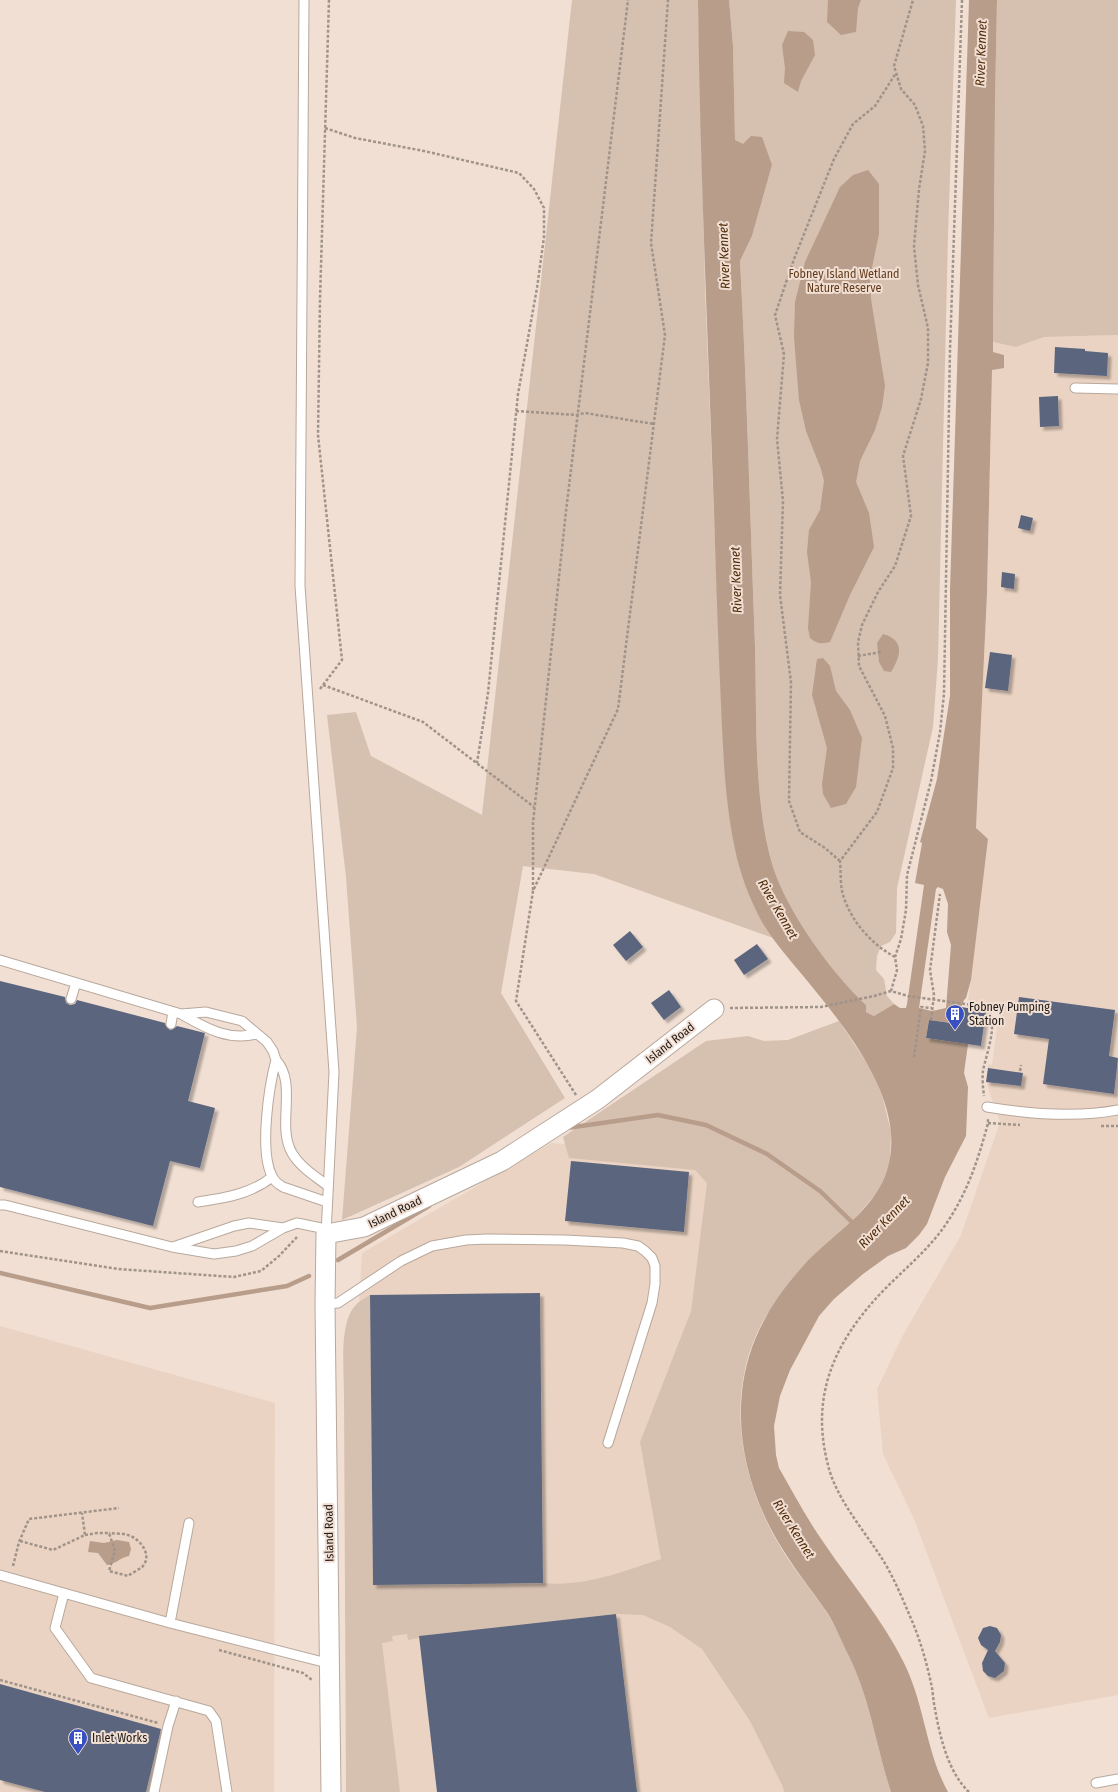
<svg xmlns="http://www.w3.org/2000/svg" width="1118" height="1792" viewBox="0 0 1118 1792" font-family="'Fira Sans Condensed',sans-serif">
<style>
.built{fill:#ead3c2}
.green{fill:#d6c0b0}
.water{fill:#b79d8a;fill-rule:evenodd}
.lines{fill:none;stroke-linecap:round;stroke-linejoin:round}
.stream{stroke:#b79d8a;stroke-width:4.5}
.building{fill:#5c657e;filter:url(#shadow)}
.lane-casing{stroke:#b8a89c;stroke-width:11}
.street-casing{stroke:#b8a89c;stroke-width:21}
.path{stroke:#a0938a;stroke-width:2.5;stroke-dasharray:3 2;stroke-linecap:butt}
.lane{stroke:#fff;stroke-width:9}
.street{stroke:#fff;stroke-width:19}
.labels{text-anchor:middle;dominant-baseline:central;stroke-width:4;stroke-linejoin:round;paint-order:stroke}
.park-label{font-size:12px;fill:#623b1c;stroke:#f1dfd3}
.poi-label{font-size:12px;fill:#1f1915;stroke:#f1dfd3;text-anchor:start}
.street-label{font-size:12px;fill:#1f1915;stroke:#f1dfd3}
.water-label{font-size:13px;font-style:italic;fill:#502b09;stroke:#f1dfd3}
</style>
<defs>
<filter id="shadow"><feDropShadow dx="3.5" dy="3.5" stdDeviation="1" flood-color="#0004"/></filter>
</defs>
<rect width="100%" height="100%" fill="#f1dfd3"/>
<path class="built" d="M1118 335V1695L989 1718 914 1519 883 1454 877 1389 903 1335 961 1235 1000 1122 986 1082 988 1064 992 1065 1000 1005 968 1001 988 840 976 828 987 593 992 369 1004 367V355L993 352V342L1016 347 1044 337Z
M551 1143 711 1155 691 1311 640 1442 847 1792H347L354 1393 362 1253Z
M0 1326 275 1403 274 1792H0Z"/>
<path class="green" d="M572 0H698L705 287 723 744C728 812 733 880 773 938L594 874 523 866 501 993 565 1098 459 1167 342 1220 357 1027 346 877 327 715 356 712 371 756 482 815Z
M729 0H956L948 235 938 659 933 727 897 888 896 933 890 942 881 946 877 956 876 970 884 979 887 996 894 1004 874 1016 866 1012V1005C831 972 788 913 773 867 753 802 757 715 755 646 750 518 747 389 740 261L752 236 772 165 735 140 733 46Z
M997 0H1118V335L1044 337 1016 347 993 342 995 103Z
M839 1021 874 1074 883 1099 891 1132 890 1164 879 1190C852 1223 822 1253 794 1285 784 1296 770 1308 763 1321 722 1396 741 1487 786 1556 799 1576 815 1594 828 1615 837 1629 845 1645 852 1661 870 1703 877 1748 891 1792H784L783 1787 750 1721 702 1649 670 1627 643 1615 616 1614 419 1636V1638L408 1640 407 1634 392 1636 393 1641 382 1643 400 1792H346L344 1393C344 1369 339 1323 355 1306 359 1301 365 1298 370 1295L373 1585 543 1583C584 1587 622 1572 661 1559L640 1442 691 1311 707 1183 695 1170 569 1158 563 1137 706 1041 748 1036 764 1041 788 1040Z"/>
<path class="water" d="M698 0H729L733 46 735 140 743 144 751 136 762 137 772 165 752 236 740 261C747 389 750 518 755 646 757 715 753 802 773 867 788 913 831 972 866 1005V1012L874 1016 894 1004 900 1008H906L907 1004 924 885 915 883 922 843 920 842 937 779 950 696V590L969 0H997L995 103 993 342V352L1004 355V368L992 370 987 593 976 828 988 839 971 980 966 998 964 1000 961 1007 958 1024 929 1020 926 1038 968 1044 964 1073 968 1087 966 1136 945 1177 927 1224 919 1235 906 1248 888 1256 863 1274 834 1299 819 1316 790 1370 780 1396 774 1426 776 1455 779 1468C794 1494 808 1521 826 1546 852 1584 882 1619 903 1661 925 1704 925 1750 948 1792H891C876 1746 870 1698 848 1654 841 1640 835 1624 826 1611 813 1592 799 1575 787 1556 755 1508 736 1450 742 1392 747 1342 771 1301 805 1264 844 1223 896 1200 891 1133 887 1080 842 1023 809 983 793 963 775 944 762 922 750 900 740 874 735 849 725 802 723 753 721 705 718 641 716 576 714 512 708 341 700 171 698 0ZM938 887 943 889 948 904 947 932 951 945 946 1008 932 1011 919 1008 936 889Z
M828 0H861L858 8 856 32 841 35 827 22Z
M788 31 804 32 813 40 815 55 801 81 798 92 784 83 785 68 782 45Z
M868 170 879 184V234L870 277 871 299 885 386 882 407 875 430 860 461 856 482 869 513 874 547 850 595 830 642C822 644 817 644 810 638L808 628 811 582 807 552 809 530 820 510 824 481 821 469 806 431 799 400 794 337 795 302 805 262 840 187 853 175Z
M883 634C905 640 901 656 891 672L884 671 879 662 877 643Z
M823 658 830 666 836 691 850 710 862 738 856 787 846 804 831 808 823 794 822 784 827 748 812 695 817 659Z
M117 1540 129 1542 131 1549 129 1556C121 1557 116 1564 107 1565L98 1553 88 1552 90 1541 104 1543Z"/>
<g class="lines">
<path class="stream" d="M567 1128 658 1115 706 1125 767 1154 820 1191 856 1226
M338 1260 429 1206
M0 1273 150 1308 287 1286 309 1276"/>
</g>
<path class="building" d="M1055 347 1085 349V351L1108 353 1107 376 1054 373Z
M1058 396 1059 426 1040 427 1039 397Z
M1021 515 1033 518 1030 531 1018 528Z
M1002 572 1015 574 1014 589 1001 587Z
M990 652 1012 655 1008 691 985 688Z
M630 931 643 947 626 961 613 945Z
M757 944 768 959 744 975 734 960Z
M0 981 65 997 66 1003 70 1005 75 1004 77 1000 165 1023 166 1026 170 1030 173 1029 177 1026 205 1033 188 1101 215 1108 200 1168 170 1161 153 1226 0 1187Z
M669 990 681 1007 664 1020 651 1003Z
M1019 997 1115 1010 1109 1056 1118 1058 1114 1094 1043 1084 1049 1039 1014 1034Z
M961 1007 986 1011 981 1046 926 1038 929 1020 958 1024Z
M988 1068 1023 1073 1021 1086 986 1082Z
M571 1161 689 1172 684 1232 565 1221Z
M540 1293 543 1583 373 1585 370 1295Z
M616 1614 637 1792H437L419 1636Z
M990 1626 997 1628 1001 1635 1000 1642 995 1651 1005 1663 1004 1671 995 1678 988 1676 983 1671 982 1663 988 1650 981 1645 978 1638 983 1628Z
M0 1684 161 1729 146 1792H45L0 1780Z"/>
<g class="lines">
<defs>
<path id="lane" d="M304 0 300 586 334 1072 326 1234
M1075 388 1118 389
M0 960 181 1014
M71 999 76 983
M171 1024 173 1012
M257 1034C227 1041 206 1028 181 1014L206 1012 242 1021 267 1042 273 1051 276 1060
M987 1107C1029 1114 1076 1118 1118 1110
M198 1202C225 1198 251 1194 272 1177
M327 1202 283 1187C278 1184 274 1181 272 1176 259 1151 269 1086 276 1060 298 1084 276 1125 292 1153 300 1167 315 1176 328 1186
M0 1205H5L172 1247 214 1254 236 1251 252 1246 283 1228 297 1223 326 1229
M173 1247 234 1226 249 1223 283 1228
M325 1304 338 1303 401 1261 432 1246 466 1240 487 1239 565 1240 623 1243 638 1246 645 1251 652 1258 655 1266V1284L652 1303 608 1443
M0 1575 170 1623 331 1664
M64 1593 55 1628 91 1678 209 1711 216 1721 227 1792
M170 1623 189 1523
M1096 1783 1118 1779
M154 1792 168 1726 176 1701"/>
<path id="street" d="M331 1792 325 1304 326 1234 364 1227 502 1161 598 1099 714 1009"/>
</defs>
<use href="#lane" class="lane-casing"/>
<use href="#street" class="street-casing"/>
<path class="path" d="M962 0 950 350 944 694 940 732 931 781 907 875 906 910 901 939 895 957 897 970 891 991 908 996 986 1007C1000 1021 986 1054 983 1071 982 1078 983 1088 984 1096
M325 128 355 138 424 151 519 173 534 189 544 208V237L537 288 518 394 488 693 477 763
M516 411 577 415 585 413 654 424
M858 656 881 652
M323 685 423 722 534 807
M320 689 342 660 318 435 320 299 329 0
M840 861 825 848 800 832 789 801 791 682 780 595 783 501 777 439 784 354 775 315 794 259 834 159 853 124 875 106 896 73
M533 890V823L566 511 628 0
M895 957C871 944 851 921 843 895 840 885 841 871 840 861L877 812 893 768V748L885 716 859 666 858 642 862 625 878 592 895 566 911 516 903 456 921 399 928 363V328L918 285 914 246 919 189 925 151 923 126 915 105 901 89 894 66 913 0
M730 1008 821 1007 874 996 891 991
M931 1020 934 995 930 970 940 894
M914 1057 921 1007 932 1008
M1020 1071 1021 1065
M576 1095 516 1001 533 891 618 709 665 335 651 243 668 0
M988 1123 1020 1125
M1101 1126H1118
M0 1251 118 1269 234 1277 261 1271 279 1256 297 1237
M85 1535 97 1533H109L115 1551 109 1571 128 1576C132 1573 138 1570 142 1567 153 1556 141 1539 128 1535 123 1533 115 1534 109 1533
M20 1541 53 1550 85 1535 82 1513
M13 1566 19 1542 29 1519 119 1508
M219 1650 303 1673 312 1680
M0 1680 158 1723
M969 1792C948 1772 940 1737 935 1709 933 1700 933 1691 931 1683 926 1660 919 1636 909 1614 901 1595 892 1574 881 1557 862 1528 836 1498 828 1465 810 1396 834 1343 881 1293 904 1269 930 1249 948 1221 968 1191 979 1157 988 1123V1118"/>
<use href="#lane" class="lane"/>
<use href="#street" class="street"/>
</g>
<defs>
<symbol id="building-pin" viewBox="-11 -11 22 30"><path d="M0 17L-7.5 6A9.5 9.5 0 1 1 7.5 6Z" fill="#3850c2" stroke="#f1dfd3"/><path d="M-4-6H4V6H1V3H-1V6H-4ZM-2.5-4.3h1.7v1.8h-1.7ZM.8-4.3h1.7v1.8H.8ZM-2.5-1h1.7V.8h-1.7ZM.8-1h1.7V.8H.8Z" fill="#fff"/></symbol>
</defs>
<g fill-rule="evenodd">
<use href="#building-pin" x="944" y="1003" width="22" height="30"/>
<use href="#building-pin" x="67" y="1727" width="22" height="30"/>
</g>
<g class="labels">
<g class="park-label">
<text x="844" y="274">Fobney Island Wetland<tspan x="844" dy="14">Nature Reserve</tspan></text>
</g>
<g class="poi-label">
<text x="969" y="1007">Fobney Pumping<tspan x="969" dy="14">Station</tspan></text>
<text x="92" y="1738">Inlet Works</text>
</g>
<g class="street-label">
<text transform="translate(670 1043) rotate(-38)">Island Road</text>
<text transform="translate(395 1212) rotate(-26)">Island Road</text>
<text transform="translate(329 1533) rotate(-91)">Island Road</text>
</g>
<g class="water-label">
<text transform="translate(981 53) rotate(-88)">River Kennet</text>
<text transform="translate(724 256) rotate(-92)">River Kennet</text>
<text transform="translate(736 580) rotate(-92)">River Kennet</text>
<text transform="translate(778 909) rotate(60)">River Kennet</text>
<text transform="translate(884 1222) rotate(-46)">River Kennet</text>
<text transform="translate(794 1529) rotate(58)">River Kennet</text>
</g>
</g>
</svg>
